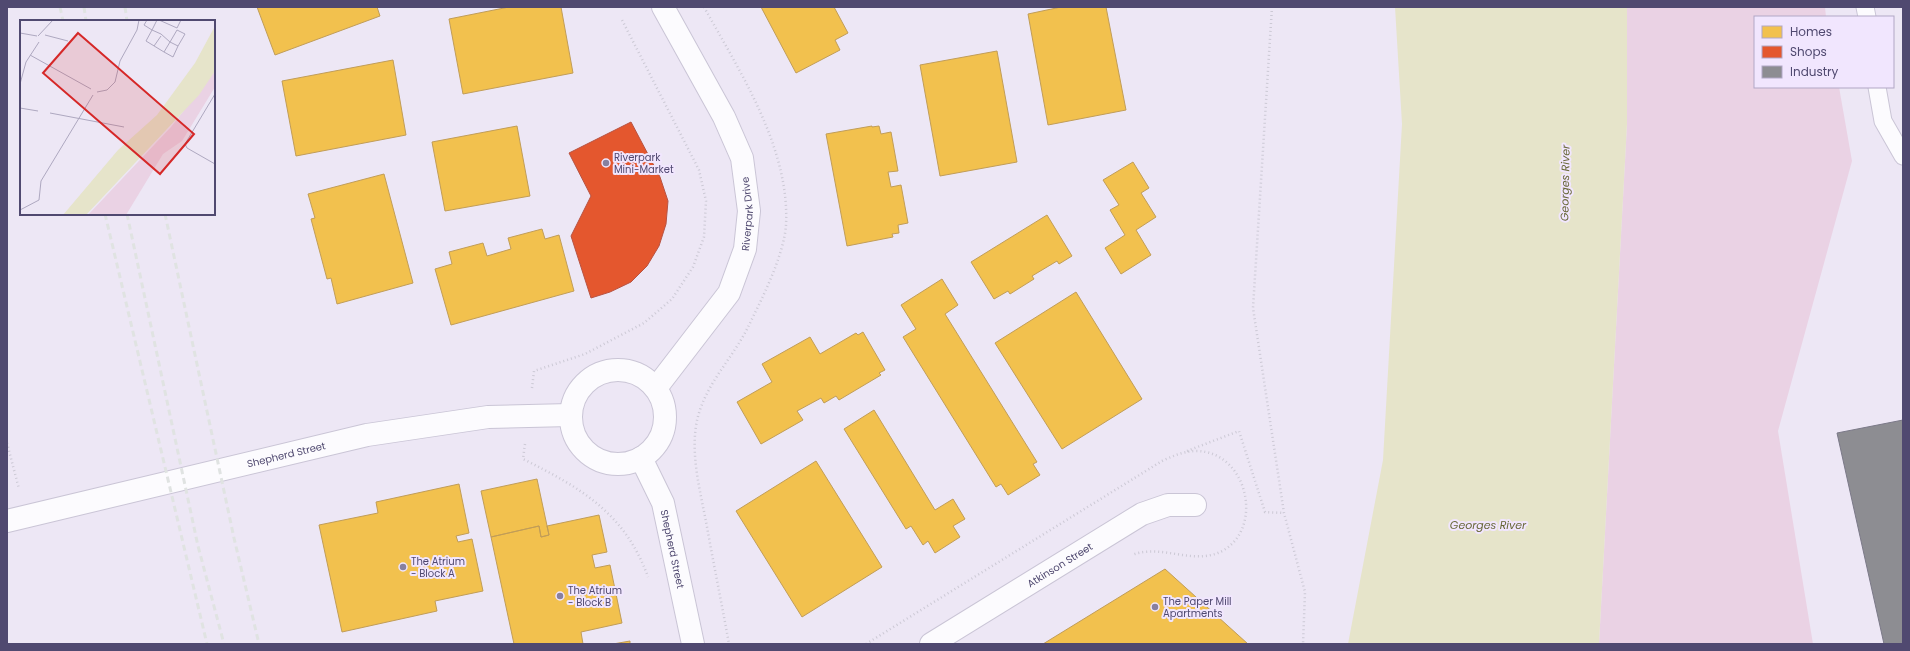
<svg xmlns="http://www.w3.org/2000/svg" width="1910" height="651" viewBox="0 0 1910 651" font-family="Poppins,sans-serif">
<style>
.green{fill:#ead2e4}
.water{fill:#e6e4ca}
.homes{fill:#f2c14e;stroke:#c19d58}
.shops{fill:#e4572e;stroke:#b85342}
.industry{fill:#8d8d92;stroke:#7b7988}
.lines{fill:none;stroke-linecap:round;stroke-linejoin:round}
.service-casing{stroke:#cac5d6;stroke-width:19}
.minor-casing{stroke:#cac5d6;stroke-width:24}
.path{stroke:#ccc9d5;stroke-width:2.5;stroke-dasharray:1 3;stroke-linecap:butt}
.service{stroke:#fcfbfe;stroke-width:17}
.minor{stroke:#fcfbfe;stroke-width:22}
.rail{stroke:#e0e3e2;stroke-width:3;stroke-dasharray:6 4;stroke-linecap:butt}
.poi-dot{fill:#87809f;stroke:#f1e6fe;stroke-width:1.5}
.labels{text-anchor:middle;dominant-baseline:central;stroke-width:4;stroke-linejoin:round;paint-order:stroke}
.poi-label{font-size:10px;fill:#504970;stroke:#f1e6fe;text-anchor:start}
.street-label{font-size:10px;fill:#504970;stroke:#f1e6fe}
.water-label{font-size:11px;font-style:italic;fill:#686838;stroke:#f1e6fe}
.inset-road{fill:none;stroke:#aea8c0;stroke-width:1}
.view{fill:#d62828;fill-opacity:0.15;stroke:#d62828;stroke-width:2}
.inset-edge{fill:none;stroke:#504970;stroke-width:2}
</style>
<rect width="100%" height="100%" fill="#ede7f5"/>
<path class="green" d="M1627 7H1825L1826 17H1755V87H1839L1852 161 1778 431 1813 644H1599L1627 124Z"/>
<path class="water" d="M1395 7H1627V124L1599 644H1348L1383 460 1402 124Z"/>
<path class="homes" d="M257 7H377L380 16 275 55Z
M509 7H561L573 73 463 94 449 19Z
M761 7H834L848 33 835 40 840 50 796 73Z
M1061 7H1106L1126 110 1048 125 1028 14Z
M997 51 1017 162 940 176 920 65Z
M393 60 406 135 296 156 282 81Z
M517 126 530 196 445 211 432 142Z
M872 126V127L879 126 881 134 891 132 898 171 888 172 891 187 901 185 908 223 898 225 899 233 892 234 893 237 847 246 826 134Z
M1133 162 1149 188 1141 193 1156 217 1136 230 1151 255 1121 274 1105 248 1125 235 1110 210 1119 205 1103 180Z
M384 174 413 283 337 304 331 278 327 279 311 219 315 218 308 194Z
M1047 215 1072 256 1059 264 1057 261 1032 276 1034 279 1010 294 1008 291 994 299 971 262Z
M542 229 545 239 559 235 574 291 451 325 435 269 452 264 449 252 483 243 487 256 511 249 508 238Z
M942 279 958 305 945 314 1037 462 1033 464 1040 475 1008 495 1001 484 996 487 903 337 916 329 901 305Z
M1076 292 1142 399 1062 449 995 343Z
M863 332 885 370 879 373 881 375 839 400 836 396 824 403 821 398 797 411 803 420 761 444 737 402 772 382 762 364 810 337 820 354 856 333 858 335Z
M874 410 935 510 953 499 965 519 953 526 960 537 935 553 928 541 923 545 911 526 906 529 844 429Z
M816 461 882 567 802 617 736 511Z
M537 479 549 535 541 537 539 526 491 537 481 491Z
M459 484 469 533 456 536 458 542 472 539 483 591 435 601 437 611 342 632 319 525 378 513 376 502Z
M599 515 607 552 592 555 595 568 610 565 622 623 581 632 583 644H514L491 537 539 526 541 537 549 535 547 526Z
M1165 569 1248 644H1043Z
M630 641V644H613Z"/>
<path class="shops" d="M631 122 660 177 668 201 666 224 659 246 647 266 631 282 610 292 591 298 571 236 591 196 569 153Z"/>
<path class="industry" d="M1903 420V644H1884L1837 433Z"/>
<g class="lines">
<defs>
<path id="service" d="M1865 7 1867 17
M1877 87 1883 121 1903 156"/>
<g id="minor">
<circle cx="618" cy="417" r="47"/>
<path id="s1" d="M656 388 729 293 745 249 749 211 742 158 724 117 663 7"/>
<path id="s2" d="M641 458 663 503 693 644"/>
<path id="s3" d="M7 521 367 435 488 417 570 415"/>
<path id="s4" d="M931 644 1142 514 1168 505H1195"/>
</g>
</defs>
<use href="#service" class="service-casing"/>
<use href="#minor" class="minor-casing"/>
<path class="path" d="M704 7C740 72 790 148 786 225 784 255 762 299 748 327 732 360 702 387 696 426 691 459 701 494 707 527 714 566 722 605 729 644
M1272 7 1253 308 1284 513 1305 592 1303 644
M532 388 534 371 585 354 644 323 672 299 693 267 704 237 706 201 699 170 622 20
M7 443 19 489
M525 444 523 459C581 488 625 513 648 577
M1187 451 1239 431 1265 512 1284 513
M866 644 1162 461C1173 456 1184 451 1196 451 1247 451 1264 526 1224 550 1195 567 1162 543 1132 555"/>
<use href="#service" class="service"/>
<use href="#minor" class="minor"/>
<path class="rail" d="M60 7 63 21
M84 7 86 21
M125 7 127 21
M105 214 207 644
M127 214 198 546 224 644
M165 214 234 538 259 644"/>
</g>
<g class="poi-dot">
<circle cx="606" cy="163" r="4"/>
<circle cx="403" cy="567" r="4"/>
<circle cx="560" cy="596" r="4"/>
<circle cx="1155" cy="607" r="4"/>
</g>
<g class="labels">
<g class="poi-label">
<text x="614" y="157">Riverpark<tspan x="614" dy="12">Mini-Market</tspan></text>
<text x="411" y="561">The Atrium<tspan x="411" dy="12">- Block A</tspan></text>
<text x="568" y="590">The Atrium<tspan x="568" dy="12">- Block B</tspan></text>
<text x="1163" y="601">The Paper Mill<tspan x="1163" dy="12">Apartments</tspan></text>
</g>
<g class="street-label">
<text stroke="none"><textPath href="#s1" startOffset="202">Riverpark Drive</textPath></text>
<text stroke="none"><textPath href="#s3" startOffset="287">Shepherd Street</textPath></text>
<text stroke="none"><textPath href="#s2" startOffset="97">Shepherd Street</textPath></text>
<text stroke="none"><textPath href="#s4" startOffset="151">Atkinson Street</textPath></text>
</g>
<g class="water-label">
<text transform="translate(1565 183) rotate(-89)">Georges River</text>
<text x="1488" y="525">Georges River</text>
</g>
</g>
<g transform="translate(20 20)">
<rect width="195" height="195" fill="#ede7f5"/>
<path d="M195 51V67L162 121 143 134 106 195H68L151 107Z" fill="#ead2e4"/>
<path d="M195 6V51L179 75 66 195H43L98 130 137 95 175 43Z" fill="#e6e4ca"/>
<path class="inset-road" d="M127 0 124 5 132 10 141 14 150 22 158 26 165 14 157 10 150 22 144 32 126 21 132 10 137 0M139 0 157 8 161 0M0 13 17 16M25 15 48 21M18 16 33 0M134 26 141 16M144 32 153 37 158 26M10 35 71 69M0 64 6 42 19 22M77 72 87 70 95 62 100 41 117 10 119 0M195 74 165 124 167 128 195 144M0 88 18 91M30 93 104 107M0 190 19 180 21 161 73 75"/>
<path class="view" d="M58 13 174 114 140 154 23 53Z"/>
<rect width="195" height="195" class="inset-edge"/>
</g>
<rect width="1910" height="651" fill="none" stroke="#504970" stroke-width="16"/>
<rect x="1754" y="16" width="140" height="72" fill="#f1e6fe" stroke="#b1a7c5"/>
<rect x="1762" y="26" width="20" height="12" fill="#f2c14e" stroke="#b1a7c5"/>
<text x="1790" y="36" font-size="12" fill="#504970">Homes</text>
<rect x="1762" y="46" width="20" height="12" fill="#e4572e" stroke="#b1a7c5"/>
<text x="1790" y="56" font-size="12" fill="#504970">Shops</text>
<rect x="1762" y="66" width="20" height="12" fill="#8d8d92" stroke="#b1a7c5"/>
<text x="1790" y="76" font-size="12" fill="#504970">Industry</text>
</svg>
